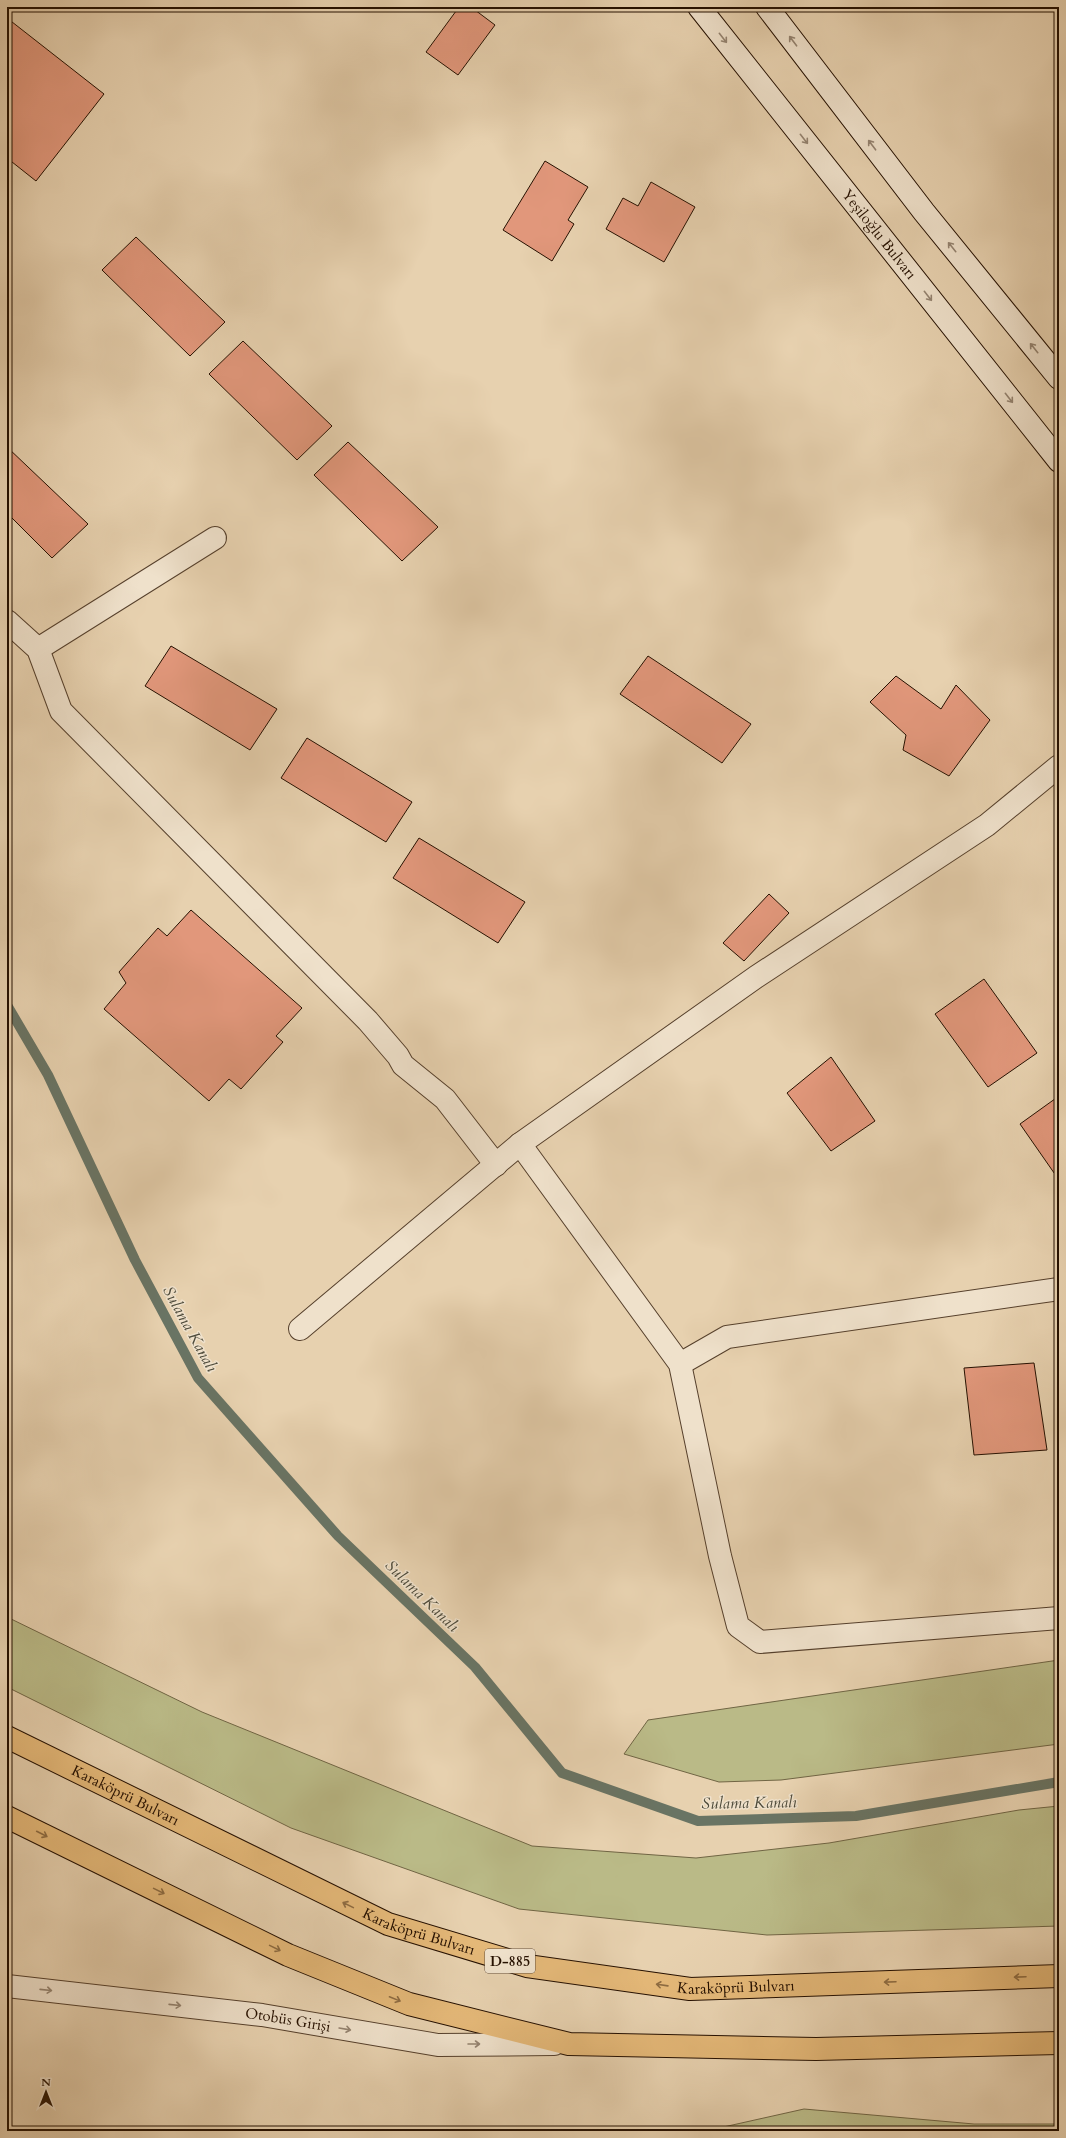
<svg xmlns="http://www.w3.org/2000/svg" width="1066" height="2138" viewBox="0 0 1066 2138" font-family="Cardo,serif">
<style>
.green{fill:#baba87;stroke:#706544}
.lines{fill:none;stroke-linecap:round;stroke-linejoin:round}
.stream{stroke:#697464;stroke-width:10}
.building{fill:#e1977b;stroke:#251000}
.minor-casing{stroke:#56402c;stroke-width:24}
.secondary-casing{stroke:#251000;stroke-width:24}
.trunk-casing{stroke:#251000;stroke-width:24}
.minor{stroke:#efe1cb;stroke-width:22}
.secondary{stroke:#efe1cb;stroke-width:22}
.trunk{stroke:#e4b878;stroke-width:22}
.oneway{stroke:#948370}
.oneway2{stroke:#8e6c42}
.labels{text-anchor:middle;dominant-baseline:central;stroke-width:3;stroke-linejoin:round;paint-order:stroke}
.shield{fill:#efe1cb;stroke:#624f3d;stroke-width:1}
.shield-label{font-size:14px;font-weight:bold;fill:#251000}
.street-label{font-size:15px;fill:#251000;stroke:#efe1cb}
.water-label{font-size:16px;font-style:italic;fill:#4d4a3a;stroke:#efe1cb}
</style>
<rect width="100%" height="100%" fill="#e7d1af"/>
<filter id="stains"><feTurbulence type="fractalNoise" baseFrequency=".005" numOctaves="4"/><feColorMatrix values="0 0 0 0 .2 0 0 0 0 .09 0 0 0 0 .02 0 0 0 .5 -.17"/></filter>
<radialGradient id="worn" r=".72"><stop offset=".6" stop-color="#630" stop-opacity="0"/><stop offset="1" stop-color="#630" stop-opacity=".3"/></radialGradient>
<path class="green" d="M7 1617 202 1712 532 1846 696 1858 829 1843 1019 1810 1059 1806V1926L767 1935 519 1909 291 1828 7 1687Z
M1059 1660V1744L781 1780 719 1782 624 1754 648 1720Z
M804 2109 974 2124H1059V2131H716L719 2128Z"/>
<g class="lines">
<path class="stream" d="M7 1005 48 1075 135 1260 198 1378 338 1536 475 1667 562 1773 698 1821 856 1816 1059 1782"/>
</g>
<path class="building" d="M459 7H471L495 25 458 75 426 52Z
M7 18 104 94 36 181 7 158Z
M545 161 588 187 568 220 574 224 552 261 503 230Z
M651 182 695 207 664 262 606 229 623 198 638 206Z
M136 237 225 322 190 356 102 270Z
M243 341 332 426 297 460 209 374Z
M348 442 438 527 402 561 314 475Z
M7 447 88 524 52 558 7 513Z
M171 646 277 709 250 750 145 686Z
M648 656 751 724 722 763 620 694Z
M896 676 941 709 956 685 990 720 949 776 903 750 906 735 870 702Z
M307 738 412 802 386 842 281 778Z
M419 838 525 902 498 943 393 878Z
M769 894 789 913 744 961 723 943Z
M191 910 302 1008 276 1036 283 1042 241 1089 229 1079 209 1101 104 1009 126 983 119 972 158 928 167 936Z
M984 979 1037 1053 988 1087 935 1014Z
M831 1057 875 1121 831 1151 787 1093Z
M1059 1096V1180L1020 1124Z
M1034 1363 1047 1450 974 1455 964 1368Z"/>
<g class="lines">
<defs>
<g id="minor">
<path d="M7 621 38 649 61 711 368 1021 398 1056 403 1065 445 1099 496 1165"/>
<path d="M38 649 215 538"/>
<path d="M520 1144 680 1364 720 1556 738 1626 760 1642 1059 1618"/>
<path d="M300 1329 520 1144 756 977 987 825 1059 766"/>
<path d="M680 1364 727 1337 1059 1289"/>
<path id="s1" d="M7 1986 262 2015 438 2045 554 2044"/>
</g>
<g id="secondary">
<path id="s2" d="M699 7 1059 461"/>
<path d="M767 7 924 212 1059 378"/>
</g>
<g id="trunk">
<path id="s3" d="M7 1737 388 1924 527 1966 690 1989 1059 1976"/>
<path d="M7 1817 288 1955 409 2004 569 2044 816 2049 1059 2043"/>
</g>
</defs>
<use href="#minor" class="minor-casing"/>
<use href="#secondary" class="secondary-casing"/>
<use href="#trunk" class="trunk-casing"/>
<use href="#minor" class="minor"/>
<use href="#secondary" class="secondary"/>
<use href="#trunk" class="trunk"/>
</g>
<defs><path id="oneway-shaft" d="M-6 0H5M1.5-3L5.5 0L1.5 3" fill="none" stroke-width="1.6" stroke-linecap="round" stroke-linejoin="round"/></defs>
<g class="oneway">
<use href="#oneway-shaft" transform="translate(723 38) rotate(52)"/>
<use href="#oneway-shaft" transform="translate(793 41) rotate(-127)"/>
<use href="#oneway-shaft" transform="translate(804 139) rotate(52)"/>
<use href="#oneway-shaft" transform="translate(872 145) rotate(-127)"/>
<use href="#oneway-shaft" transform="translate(952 247) rotate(-129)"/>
<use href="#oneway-shaft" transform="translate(928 296) rotate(52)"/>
<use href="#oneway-shaft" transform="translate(1034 348) rotate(-129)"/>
<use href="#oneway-shaft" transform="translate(1009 398) rotate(52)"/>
<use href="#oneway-shaft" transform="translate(46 1990) rotate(6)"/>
<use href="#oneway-shaft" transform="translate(175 2005) rotate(6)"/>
<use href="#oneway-shaft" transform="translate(345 2029) rotate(10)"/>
<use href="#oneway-shaft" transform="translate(474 2044)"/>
</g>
<g class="oneway2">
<use href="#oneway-shaft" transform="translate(42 1834) rotate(27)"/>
<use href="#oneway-shaft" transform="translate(159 1891) rotate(26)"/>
<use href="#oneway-shaft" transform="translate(348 1905) rotate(-154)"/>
<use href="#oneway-shaft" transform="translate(275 1948) rotate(26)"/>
<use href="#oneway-shaft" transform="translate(1020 1977) rotate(178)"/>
<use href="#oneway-shaft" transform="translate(890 1982) rotate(178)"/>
<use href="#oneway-shaft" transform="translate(662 1985) rotate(-172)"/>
<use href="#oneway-shaft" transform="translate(395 1999) rotate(22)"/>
</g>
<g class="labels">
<rect class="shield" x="485" y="1949" width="50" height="24" rx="3"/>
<g class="shield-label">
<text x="510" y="1961">D-885</text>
</g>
<g class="street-label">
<text stroke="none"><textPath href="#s2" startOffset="290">Yeşiloğlu Bulvarı</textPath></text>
<text stroke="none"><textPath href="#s3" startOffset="132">Karaköprü Bulvarı</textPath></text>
<text stroke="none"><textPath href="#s3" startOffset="456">Karaköprü Bulvarı</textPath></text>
<text stroke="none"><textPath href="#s3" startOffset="780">Karaköprü Bulvarı</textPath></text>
<text stroke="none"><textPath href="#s1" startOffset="283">Otobüs Girişi</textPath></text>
</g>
<g class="water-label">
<text transform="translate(190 1329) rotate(61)">Sulama Kanalı</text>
<text transform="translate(422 1596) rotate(44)">Sulama Kanalı</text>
<text transform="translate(749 1803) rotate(-1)">Sulama Kanalı</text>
</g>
</g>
<rect width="1066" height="2138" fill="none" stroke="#e7d1af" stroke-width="24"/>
<rect x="8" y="8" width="1050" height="2122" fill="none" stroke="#251000" stroke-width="2"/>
<rect x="12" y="12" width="1042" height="2114" fill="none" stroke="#251000"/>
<g transform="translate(46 2092)" stroke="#efe1cb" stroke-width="3" paint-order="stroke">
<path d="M0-3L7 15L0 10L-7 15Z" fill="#251000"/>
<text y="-6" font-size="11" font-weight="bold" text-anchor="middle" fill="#251000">N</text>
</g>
<rect width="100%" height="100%" filter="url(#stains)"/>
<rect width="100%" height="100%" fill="url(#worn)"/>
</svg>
